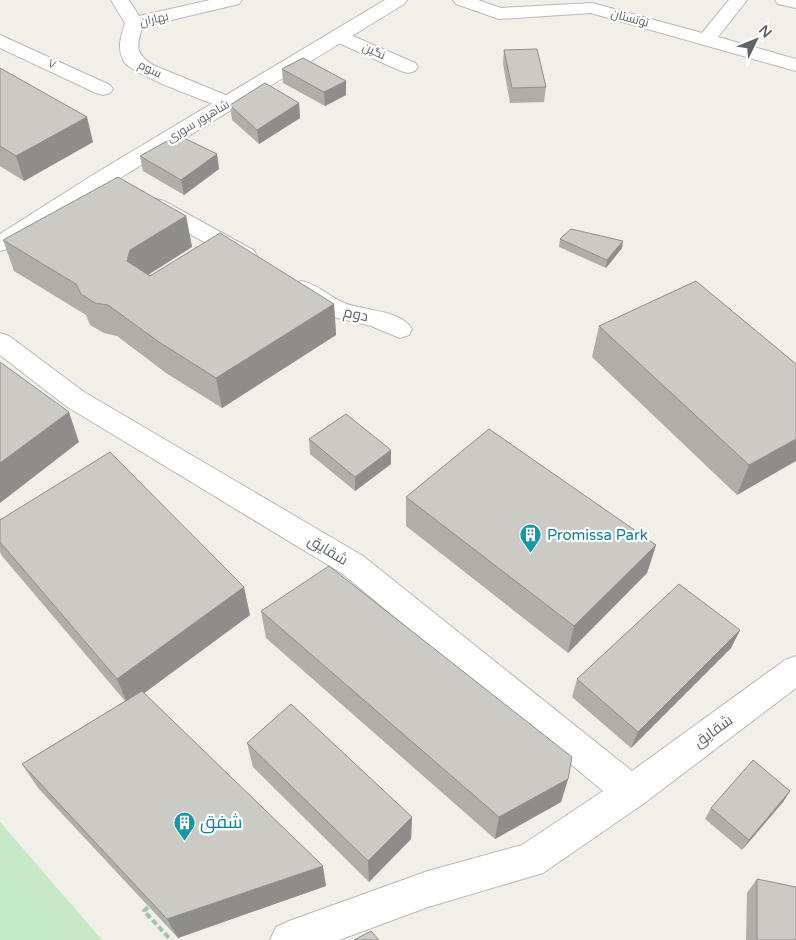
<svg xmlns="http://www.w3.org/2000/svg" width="796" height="940" viewBox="0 0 796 940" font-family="'Varela Round',Cairo,sans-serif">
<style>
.green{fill:#c5e8c5}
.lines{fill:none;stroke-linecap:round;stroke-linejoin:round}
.street-casing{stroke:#b5b8bc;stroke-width:2}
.secondary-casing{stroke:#b6babf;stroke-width:2}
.path{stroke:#9cc7a9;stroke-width:4;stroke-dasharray:6 3;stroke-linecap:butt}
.street{fill:#fff;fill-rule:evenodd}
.secondary{fill:#fff;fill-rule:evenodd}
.wall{fill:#afaea9}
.shaded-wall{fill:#8f8d8a}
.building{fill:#cccac5;stroke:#8f8d8a}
.labels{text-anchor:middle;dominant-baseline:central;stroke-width:4.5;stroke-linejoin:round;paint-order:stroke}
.far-street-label{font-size:12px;fill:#5f6368;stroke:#fff}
.street-label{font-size:15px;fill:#5f6368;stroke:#fff}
.culture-label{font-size:15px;fill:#0d838f;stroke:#fff;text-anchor:start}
.near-culture-label{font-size:18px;fill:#0d838f;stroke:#fff;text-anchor:start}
</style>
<rect width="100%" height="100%" fill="#f1efe8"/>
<path class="green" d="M0 822 102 940H0Z"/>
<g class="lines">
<defs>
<path id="street" d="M111 0H129L139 16 210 0H242L239 4 142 27C137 46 134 53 153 65L235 99 238 103 235 107 228 109 221 107C204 100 129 74 123 60 117 47 121 37 125 23Z
M453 0H478L501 8 592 3 702 33 729 0H747L718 37 796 59V71L591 13 499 19 456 4Z
M775 0H796V8L778 4Z
M339 30 415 63 418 67 415 71 408 73 401 71 332 40 330 36 332 32Z
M0 35 110 85 113 89 110 93 103 95 96 93 0 48Z
M156 199 164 201 253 250 257 255 253 260 245 263 237 260 148 211 145 206 148 201Z
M302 281C318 285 329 296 344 303 363 311 400 309 412 329L409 335 400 338 371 326 329 316 294 295 290 289 294 283Z
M0 333 9 336 84 392 363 556 632 771 785 660 796 656V688L643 804 543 873 428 907 339 940H270L276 927 289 921 428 871 522 845 603 791 343 574 66 406 0 355Z"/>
<path id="secondary" d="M385 0H407L404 4 112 183 8 249 0 251V234L96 173Z"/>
</defs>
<use href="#street" class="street-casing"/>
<use href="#secondary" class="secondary-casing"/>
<path class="path" d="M148 907 144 911 171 940"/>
<use href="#street" class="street"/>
<use href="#secondary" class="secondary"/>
</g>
<path class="wall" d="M504 50 546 87 544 102 510 103 503 64Z
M0 68 93 142 24 181 0 166Z
M282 69 346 95 325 106 283 83Z
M299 103 300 118 259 144 232 120 230 105Z
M217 154 219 169 184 195 143 171 140 156Z
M186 216 192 247 148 275 150 276 334 304 336 335 222 408 166 373 117 336 104 333 90 325 86 315 14 271 3 240Z
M560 239 622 248 606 268 559 247Z
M599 326 796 364 737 495 592 357Z
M309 439 391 464 355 491 310 454Z
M406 497 656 545 647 573 568 653 406 526Z
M0 520 250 615 144 693 326 886 178 938 38 788 22 764 125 701 2 556 0 552Z
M261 611 568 779 561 802 495 839 266 638Z
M740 630 731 648 631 748 572 697 577 679Z
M247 743 412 817 411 839 369 882 253 767Z
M790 791 783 802 742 850 705 819 711 808Z
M757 879 796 940H746L747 893Z"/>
<path class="shaded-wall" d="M346 81V95L325 106 324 92Z
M299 103 300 118 259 144 257 130Z
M87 117 93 142 24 181 16 156Z
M217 154 219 169 184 195 181 180Z
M186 216 192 247 138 281 127 261 130 250Z
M623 241 622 248 606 268 607 260Z
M334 304 336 335 222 408 216 378Z
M69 412 79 442 0 503V463Z
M796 439V461L737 495 749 465Z
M391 450V464L355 491V477Z
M656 545 647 573 568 653 574 626Z
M244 587 250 615 128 705 117 679Z
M740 630 731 648 631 748 638 732Z
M568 779 561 802 495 839 499 817Z
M790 791 783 802 742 850 749 840Z
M412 817 411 839 369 882 368 861Z
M323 866 326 886 178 938 167 919Z"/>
<path class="building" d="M537 49 546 87 512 88 504 50Z
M303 58 346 81 324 92 282 69Z
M0 68 87 117 16 156 0 146Z
M265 83 299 103 257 130 230 105Z
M178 135 217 154 181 180 140 156Z
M118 177 186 216 130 250 127 261 150 276 220 233 334 304 216 378 159 342 108 305 95 303 81 294 76 284 3 240Z
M571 229 623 241 607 260 560 239Z
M696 281 796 364V439L749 465 599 326Z
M0 362 69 412 0 463Z
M346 414 391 450 355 477 309 439Z
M489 429 656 545 574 626 406 497Z
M110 452 244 587 117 679 0 542V520Z
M329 566 572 757 568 779 499 817 261 611Z
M679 584 740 630 638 732 577 679Z
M142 691 323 866 167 919 22 764Z
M291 704 412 817 368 861 247 743Z
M753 760 790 791 749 840 711 808Z
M757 879 796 887V940H757Z
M371 931 379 940H354Z"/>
<defs>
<symbol id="building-pin" viewBox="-11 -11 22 30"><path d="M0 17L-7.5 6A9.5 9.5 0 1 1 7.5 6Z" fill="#0f9aa8" stroke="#fff"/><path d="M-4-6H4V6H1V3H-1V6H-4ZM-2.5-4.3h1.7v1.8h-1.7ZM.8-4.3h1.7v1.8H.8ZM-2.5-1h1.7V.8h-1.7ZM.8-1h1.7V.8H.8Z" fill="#fff"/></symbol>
</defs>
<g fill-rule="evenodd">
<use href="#building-pin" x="518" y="522" width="25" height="34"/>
<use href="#building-pin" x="172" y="810" width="25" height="34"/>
</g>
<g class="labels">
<g class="far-street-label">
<text transform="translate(630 18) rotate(15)">توتستان</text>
<text transform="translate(154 19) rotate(-13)">بهاران</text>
<text transform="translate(374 51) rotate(24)">نگین</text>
<text transform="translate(52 64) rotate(25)">۷</text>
<text transform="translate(150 69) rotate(26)">سوم</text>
<text transform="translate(198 121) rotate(-31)">شاهپور سوری</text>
</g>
<g class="street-label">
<text transform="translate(356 314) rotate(12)">دوم</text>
<text transform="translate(328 550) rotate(31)">شقایق</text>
<text transform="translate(713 731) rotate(-36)">شقایق</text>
</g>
<g class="culture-label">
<text x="547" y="535">Promissa Park</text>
</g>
<g class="near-culture-label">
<text x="200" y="822">شفق</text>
</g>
</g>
<g transform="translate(756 40) rotate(47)" stroke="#ffffff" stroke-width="4" paint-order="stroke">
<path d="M0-4L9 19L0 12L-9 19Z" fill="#5f6368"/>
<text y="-8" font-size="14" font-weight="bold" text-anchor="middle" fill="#5f6368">N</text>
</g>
</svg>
